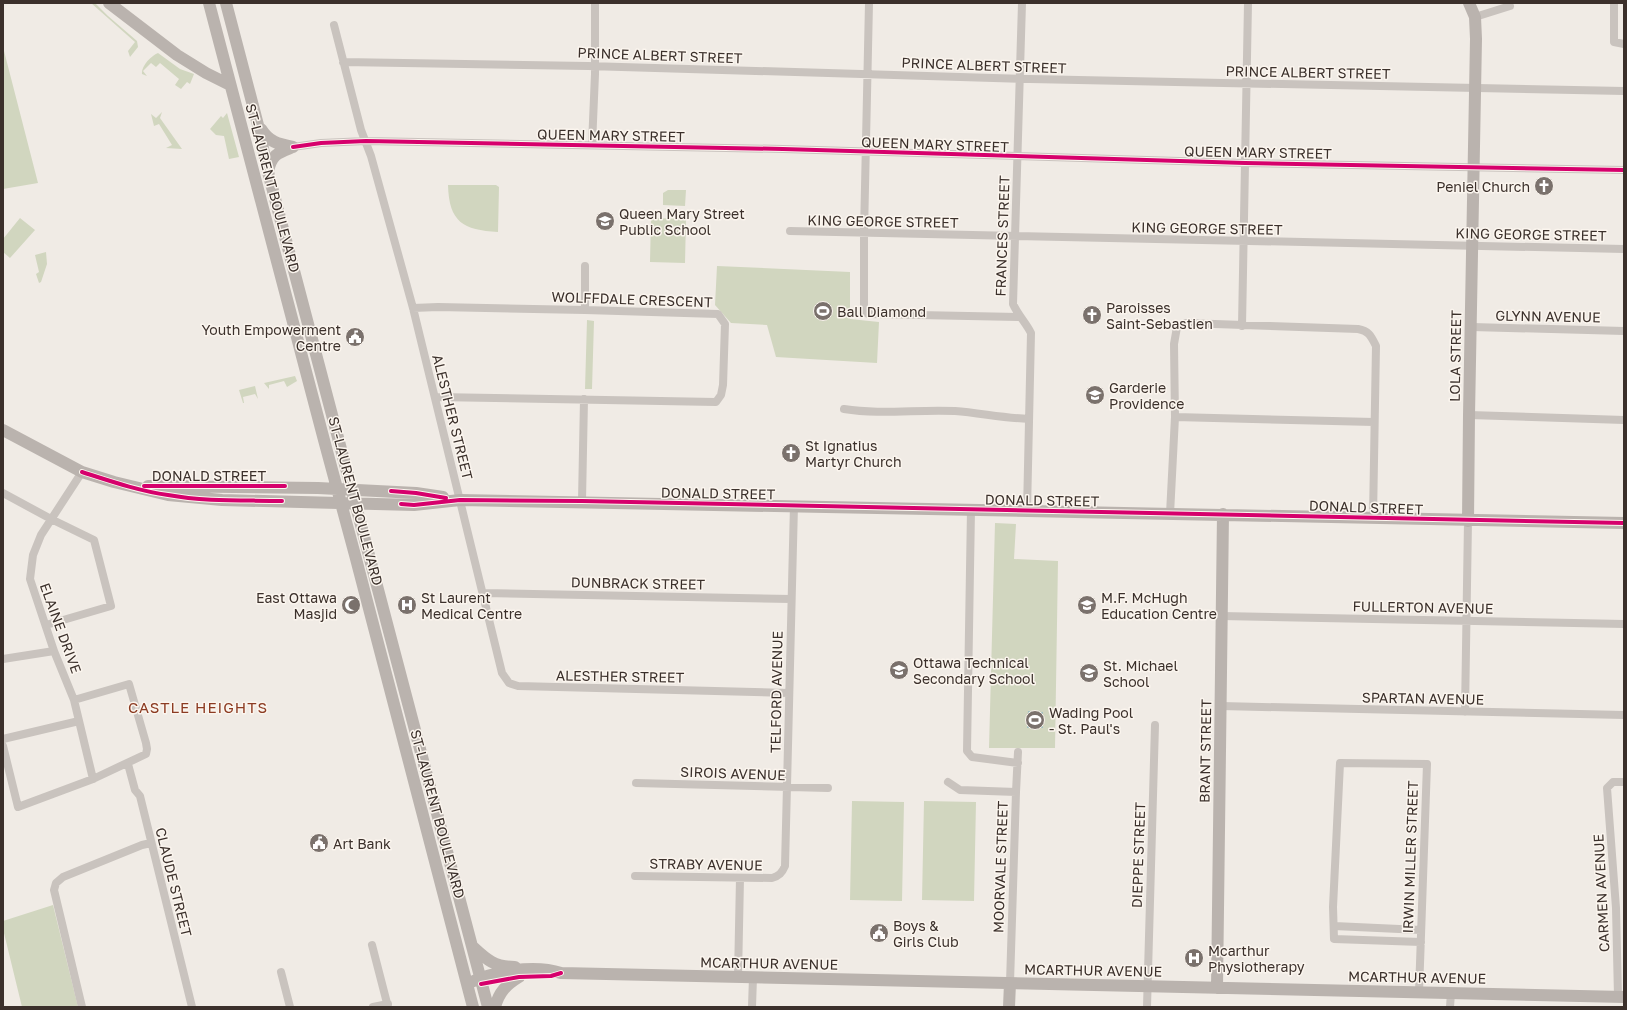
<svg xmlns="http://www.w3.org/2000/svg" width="1627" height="1010" viewBox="0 0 1627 1010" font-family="'Golos Text',sans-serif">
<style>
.green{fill:#d1d6bf}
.water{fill:#a1c2c1}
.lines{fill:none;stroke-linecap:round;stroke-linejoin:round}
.street{stroke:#c9c3be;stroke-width:8}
.secondary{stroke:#bab3ae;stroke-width:12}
.cycleway-casing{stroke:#fbf5ee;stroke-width:6}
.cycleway{stroke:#d6006c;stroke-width:4}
.labels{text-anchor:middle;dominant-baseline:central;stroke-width:3;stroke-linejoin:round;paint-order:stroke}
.street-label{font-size:14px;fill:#3b302b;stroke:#fbf5ee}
.poi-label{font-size:14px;fill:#3b302b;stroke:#fbf5ee;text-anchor:start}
.neighbourhood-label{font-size:15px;letter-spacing:1px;fill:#8c3b22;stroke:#fbf5ee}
</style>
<rect width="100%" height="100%" fill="#f0ebe5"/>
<path class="green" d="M91 3H95L108 16 137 41 138 47 130 57 128 51 135 42Z
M3 47 38 183 3 189Z
M158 53 180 69 194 74 190 84 187 82 181 89 175 85 179 79 160 63 156 67 151 63 143 71 147 76 142 74C141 66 151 56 158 53Z
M162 112 160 118 182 149 166 148 172 145 159 124 154 126 151 114 156 118Z
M227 113 239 157 229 159 224 136 216 135 210 129 221 116 223 118Z
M448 185H496L499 187 498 232C463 230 449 222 448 185Z
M668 190H686L685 206 663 205V193Z
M20 218 35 230 10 258 3 252V239Z
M651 218 686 219 685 263 650 262Z
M46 252 47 264 41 282 39 283 36 274 39 272 35 255Z
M717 266 850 272V319L879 322 877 363 776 357 767 325 731 323 715 305Z
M587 320 594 321 592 389H585Z
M295 376 297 381 287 387 284 381 269 385V389L264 383Z
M255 386 258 399 255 394 243 397 244 403H243L239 390Z
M995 523 1016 524 1014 559 1058 561 1055 748H989Z
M852 801 904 802 902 901 850 900Z
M924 801 976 802 974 901 922 900Z
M53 905 78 1007H22L3 929V921Z"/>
<path class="water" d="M1028 711 1043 712V728H1027Z"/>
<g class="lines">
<path class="street" d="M869 3 864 233V311L868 314 1019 317
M1022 3 1013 304C1018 315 1026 323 1031 333L1027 511
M1614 3V42L1624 44
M1475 17 1510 6
M334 25 361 130 371 156 413 308 502 673 509 683 518 686 789 693
M343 62 588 66 1030 79 1624 91
M592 145 595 74V3
M293 147 321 143 366 141 783 149 1245 163 1624 170
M790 231 1624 249
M413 308 438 307 585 310 718 314 725 324 723 385 721 395 716 402 435 397
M585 310V266
M1242 326 1248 3
M1472 327 1624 331
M844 409C881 415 918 409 955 411 980 413 1004 418 1029 419
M1469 415 1624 420
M1175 417 1374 422
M82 472 41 535 33 555 30 579 54 651 74 700 93 779
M3 493 51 519 94 540 111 606 46 625
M582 501 584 399
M971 509 967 751 972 757 1018 763
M1170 514 1175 417 1174 344 1177 327 1186 323 1358 329C1369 331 1371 336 1376 346L1373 518
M484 593 791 599
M1221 616 1624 624
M3 659 54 651
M1221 706 1624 715
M1465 712 1468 521
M3 739 79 721
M3 746 18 807 93 779 146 754 147 749 146 743 129 684 74 700
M128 764 135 790 140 796 192 1007
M948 782 960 790 1016 792
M636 783 828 788
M635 876 772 878C779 876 782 873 785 866L794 505
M1334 926 1421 930
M372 945 388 1007
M281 972 290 1007
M738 977 740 878
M1010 983 1016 792 1018 752
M1419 992 1427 764 1340 763 1333 907 1334 939 1421 942
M1618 997 1616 908 1607 788 1613 782H1624
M82 1007 54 890 56 883 63 877 142 845 151 843
M373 1007 388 1004
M752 1007 753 977
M1147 1007 1155 725
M1450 1007 1451 993"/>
<path class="secondary" d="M109 3 177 55 206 73 230 85
M209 3 324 440 355 555 473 1007
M226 3 258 125 268 172 488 1007
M261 129C269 142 278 144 293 147
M268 171C272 154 278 153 293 147
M3 430 82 472 114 482 168 495 222 500 414 505 460 500C848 505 1236 517 1624 523
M148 486 318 488 416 493 443 497
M1468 521 1469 415 1476 39 1475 17 1469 3
M472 946C486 959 494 967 515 967
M467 984C493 971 534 964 561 973L1624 997
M1217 988 1223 514
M495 1007C499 992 506 985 519 977
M1009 1007 1010 983"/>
<defs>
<path id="cycleway" d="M293 147 321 143 366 141 783 149 1245 163 1624 170
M82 472C110 481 139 491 168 495 206 502 245 500 282 501
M144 486H285
M391 491 416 493 446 498
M401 504 414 505 460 500 582 501 1624 523
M481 984 519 977 551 976 561 973"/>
</defs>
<use href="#cycleway" class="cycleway-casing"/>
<use href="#cycleway" class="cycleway"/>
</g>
<defs>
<symbol id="church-disc" viewBox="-11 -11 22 22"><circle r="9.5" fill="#7a716c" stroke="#fbf5ee"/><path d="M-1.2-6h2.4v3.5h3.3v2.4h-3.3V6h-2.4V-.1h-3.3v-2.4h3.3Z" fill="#fff"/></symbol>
<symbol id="school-disc" viewBox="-11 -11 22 22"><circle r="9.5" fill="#7a716c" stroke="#fbf5ee"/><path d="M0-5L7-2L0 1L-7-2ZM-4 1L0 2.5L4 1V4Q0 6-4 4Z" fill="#fff"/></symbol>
<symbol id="stadium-disc" viewBox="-11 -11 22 22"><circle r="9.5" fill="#7a716c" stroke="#fbf5ee"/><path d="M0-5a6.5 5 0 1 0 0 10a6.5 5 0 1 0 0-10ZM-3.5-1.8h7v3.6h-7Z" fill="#fff"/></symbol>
<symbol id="civic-disc" viewBox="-11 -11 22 22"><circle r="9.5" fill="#7a716c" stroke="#fbf5ee"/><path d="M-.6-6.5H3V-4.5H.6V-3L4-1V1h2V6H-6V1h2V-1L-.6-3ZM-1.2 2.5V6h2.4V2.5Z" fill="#fff"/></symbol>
<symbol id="mosque-disc" viewBox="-11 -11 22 22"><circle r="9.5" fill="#7a716c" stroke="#fbf5ee"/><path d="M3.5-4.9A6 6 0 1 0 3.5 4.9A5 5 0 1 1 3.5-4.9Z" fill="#fff"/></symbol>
<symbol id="hospital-disc" viewBox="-11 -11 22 22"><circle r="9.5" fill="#7a716c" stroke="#fbf5ee"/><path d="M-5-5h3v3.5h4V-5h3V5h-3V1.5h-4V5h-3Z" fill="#fff"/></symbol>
</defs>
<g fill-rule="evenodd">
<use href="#church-disc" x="1533" y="175" width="22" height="22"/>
<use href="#school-disc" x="594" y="210" width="22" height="22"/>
<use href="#stadium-disc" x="812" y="300" width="22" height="22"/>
<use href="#church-disc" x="1081" y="304" width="22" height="22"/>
<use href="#civic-disc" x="344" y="326" width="22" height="22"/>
<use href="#school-disc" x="1084" y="384" width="22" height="22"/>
<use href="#church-disc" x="780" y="442" width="22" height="22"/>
<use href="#mosque-disc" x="340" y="594" width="22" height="22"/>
<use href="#hospital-disc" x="396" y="594" width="22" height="22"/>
<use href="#school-disc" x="1076" y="594" width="22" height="22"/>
<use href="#school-disc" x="888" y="659" width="22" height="22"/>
<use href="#school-disc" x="1078" y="662" width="22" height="22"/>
<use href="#stadium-disc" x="1024" y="709" width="22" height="22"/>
<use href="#civic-disc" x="308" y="832" width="22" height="22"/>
<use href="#civic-disc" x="868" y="922" width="22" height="22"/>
<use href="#hospital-disc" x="1183" y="947" width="22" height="22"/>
</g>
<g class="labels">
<g class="street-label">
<text transform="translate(660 55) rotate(2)">PRINCE ALBERT STREET</text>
<text transform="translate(984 65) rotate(2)">PRINCE ALBERT STREET</text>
<text transform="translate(1308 72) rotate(1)">PRINCE ALBERT STREET</text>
<text transform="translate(611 135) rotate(1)">QUEEN MARY STREET</text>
<text transform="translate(935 144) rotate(2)">QUEEN MARY STREET</text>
<text transform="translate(1258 152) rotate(1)">QUEEN MARY STREET</text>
<text transform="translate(273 188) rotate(75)">ST-LAURENT BOULEVARD</text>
<text transform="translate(883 221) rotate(1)">KING GEORGE STREET</text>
<text transform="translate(1207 228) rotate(1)">KING GEORGE STREET</text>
<text transform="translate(1531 234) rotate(1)">KING GEORGE STREET</text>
<text transform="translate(1002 236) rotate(-88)">FRANCES STREET</text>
<text transform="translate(632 299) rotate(2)">WOLFFDALE CRESCENT</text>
<text transform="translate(1548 316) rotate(1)">GLYNN AVENUE</text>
<text transform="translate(1455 356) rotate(-89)">LOLA STREET</text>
<text transform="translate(453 417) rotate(76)">ALESTHER STREET</text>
<text x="209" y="475">DONALD STREET</text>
<text transform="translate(718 493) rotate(1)">DONALD STREET</text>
<text transform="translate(1042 500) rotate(1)">DONALD STREET</text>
<text transform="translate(356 501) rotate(75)">ST-LAURENT BOULEVARD</text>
<text transform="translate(1366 507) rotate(2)">DONALD STREET</text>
<text transform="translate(638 583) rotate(1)">DUNBRACK STREET</text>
<text transform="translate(1423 607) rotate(1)">FULLERTON AVENUE</text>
<text transform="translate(61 628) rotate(70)">ELAINE DRIVE</text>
<text transform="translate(620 676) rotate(1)">ALESTHER STREET</text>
<text transform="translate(776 692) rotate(-89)">TELFORD AVENUE</text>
<text transform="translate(1423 698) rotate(1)">SPARTAN AVENUE</text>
<text transform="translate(1205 751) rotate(-89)">BRANT STREET</text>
<text transform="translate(733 773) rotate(2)">SIROIS AVENUE</text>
<text transform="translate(438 814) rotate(75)">ST-LAURENT BOULEVARD</text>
<text transform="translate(1138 855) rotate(-88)">DIEPPE STREET</text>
<text transform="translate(1410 857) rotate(-88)">IRWIN MILLER STREET</text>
<text transform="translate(706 864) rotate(1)">STRABY AVENUE</text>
<text transform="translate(1000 867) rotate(-88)">MOORVALE STREET</text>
<text transform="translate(174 882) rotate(76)">CLAUDE STREET</text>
<text transform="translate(1601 893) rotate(-93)">CARMEN AVENUE</text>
<text transform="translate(769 963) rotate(1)">MCARTHUR AVENUE</text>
<text transform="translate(1093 970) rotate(1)">MCARTHUR AVENUE</text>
<text transform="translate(1417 977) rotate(1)">MCARTHUR AVENUE</text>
</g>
<g class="poi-label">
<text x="1530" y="186" text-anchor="end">Peniel Church</text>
<text x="619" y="213">Queen Mary Street<tspan x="619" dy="16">Public School</tspan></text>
<text x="1106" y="307">Paroisses<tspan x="1106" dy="16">Saint-Sebastien</tspan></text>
<text x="837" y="311">Ball Diamond</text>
<text x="341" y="329" text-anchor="end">Youth Empowerment<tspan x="341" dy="16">Centre</tspan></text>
<text x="1109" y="387">Garderie<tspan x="1109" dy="16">Providence</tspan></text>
<text x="805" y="445">St Ignatius<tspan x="805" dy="16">Martyr Church</tspan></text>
<text x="337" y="597" text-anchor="end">East Ottawa<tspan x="337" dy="16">Masjid</tspan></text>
<text x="421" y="597">St Laurent<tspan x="421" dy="16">Medical Centre</tspan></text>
<text x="1101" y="597">M.F. McHugh<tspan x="1101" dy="16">Education Centre</tspan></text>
<text x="913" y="662">Ottawa Technical<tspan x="913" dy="16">Secondary School</tspan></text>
<text x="1103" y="665">St. Michael<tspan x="1103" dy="16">School</tspan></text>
<text x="1049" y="712">Wading Pool<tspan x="1049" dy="16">- St. Paul's</tspan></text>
<text x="333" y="843">Art Bank</text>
<text x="893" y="925">Boys &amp;<tspan x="893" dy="16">Girls Club</tspan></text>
<text x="1208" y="950">Mcarthur<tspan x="1208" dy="16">Physiotherapy</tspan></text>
</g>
<g class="neighbourhood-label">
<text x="198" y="707">CASTLE HEIGHTS</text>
</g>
</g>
<rect width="1627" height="1010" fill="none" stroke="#3b302b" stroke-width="8"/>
</svg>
